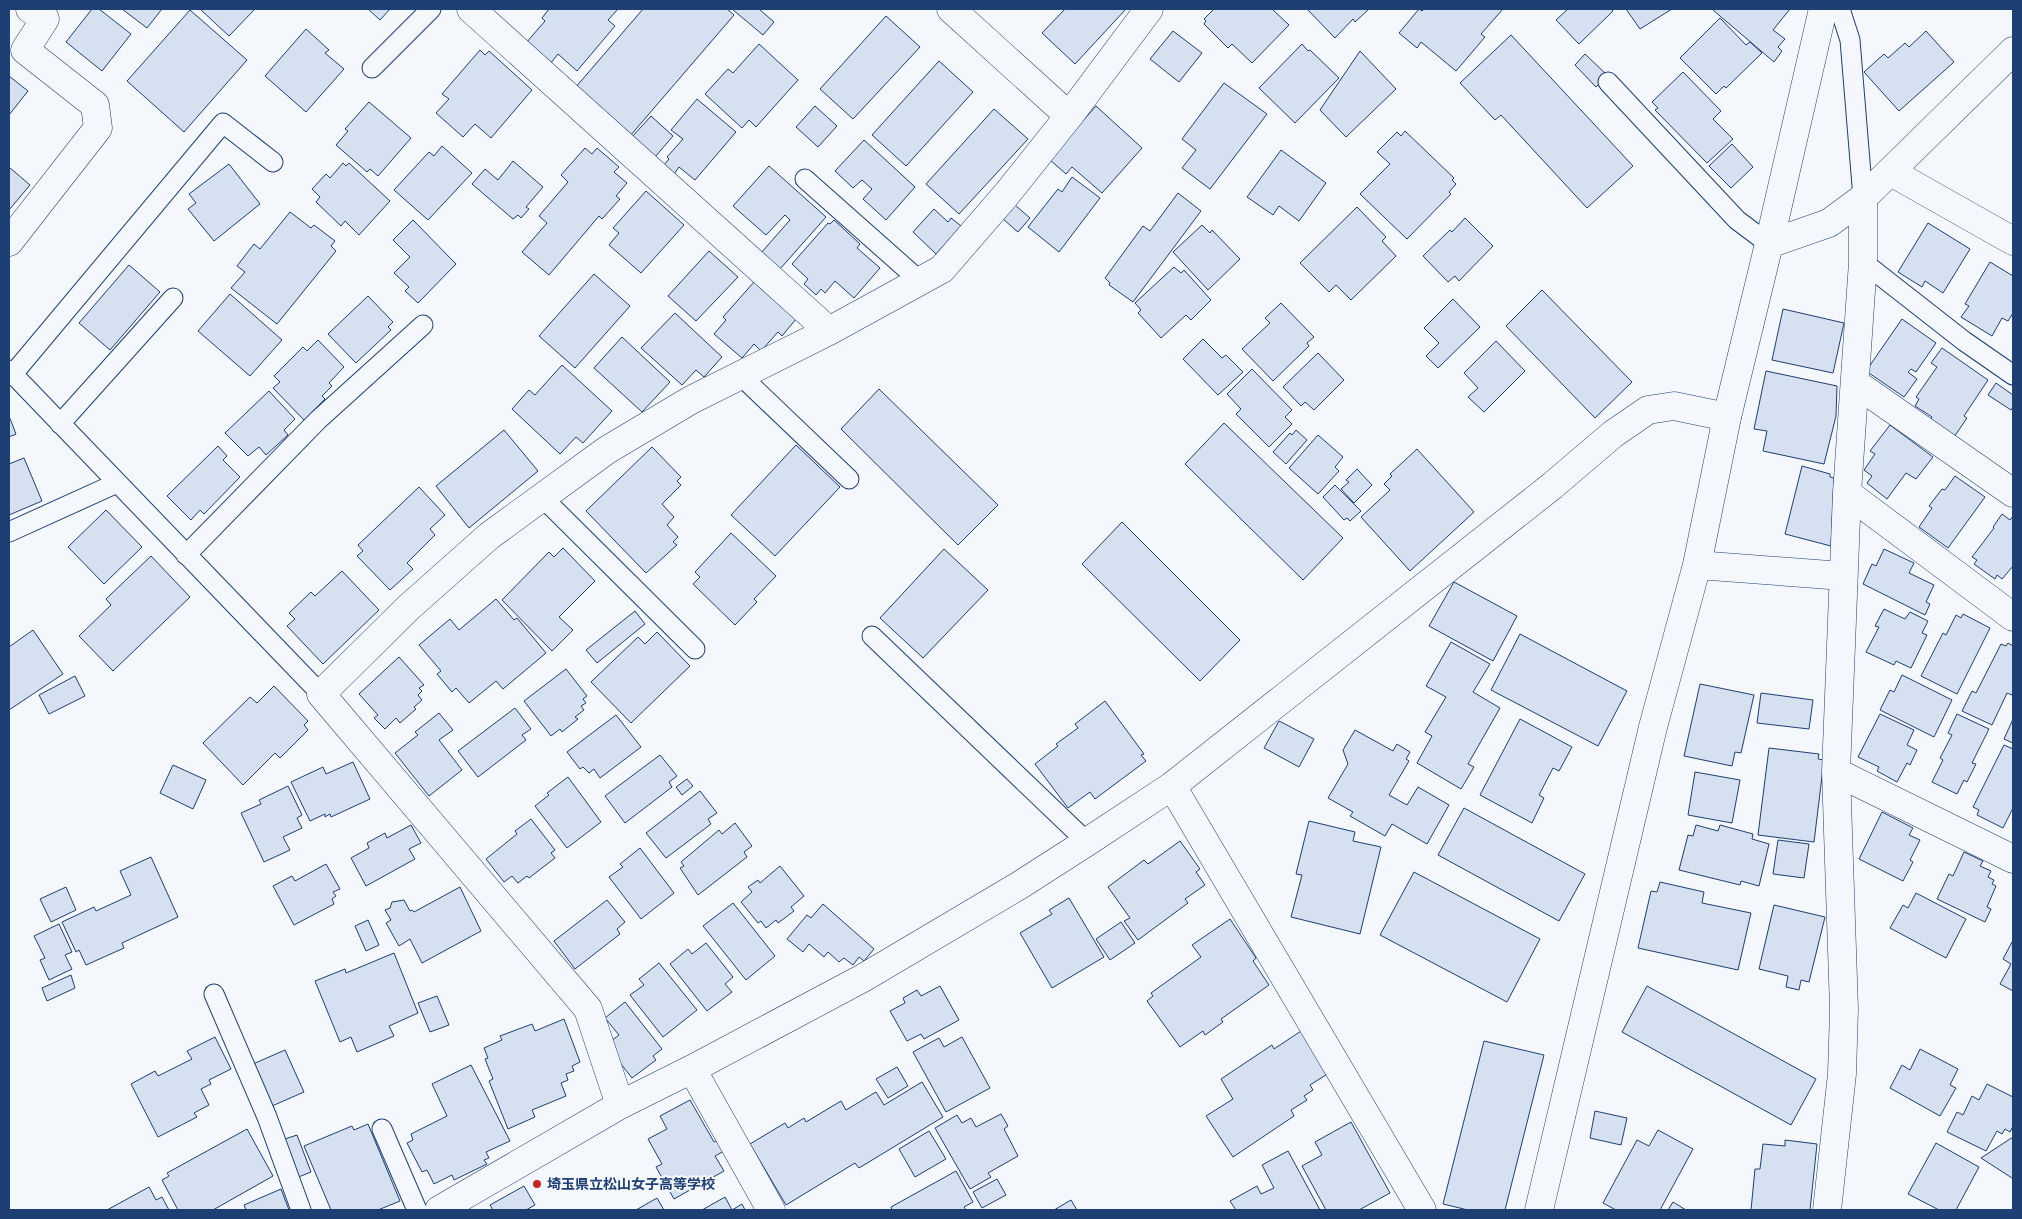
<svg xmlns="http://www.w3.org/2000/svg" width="2022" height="1219" viewBox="0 0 2022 1219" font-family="'IBM Plex Sans','Noto Sans JP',sans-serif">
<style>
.building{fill:#d5e0f0;stroke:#1d3f73}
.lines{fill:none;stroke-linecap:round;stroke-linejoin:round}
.service-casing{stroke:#1d3f73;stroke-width:21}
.minor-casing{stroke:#1d3f73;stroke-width:29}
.tertiary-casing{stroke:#1d3f73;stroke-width:29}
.service{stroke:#f4f7fb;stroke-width:19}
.minor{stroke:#f4f7fb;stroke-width:28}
.tertiary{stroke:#f4f7fb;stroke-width:28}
.poi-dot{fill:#c62828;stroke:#f4f7fb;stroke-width:2}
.labels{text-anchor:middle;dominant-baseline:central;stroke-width:4;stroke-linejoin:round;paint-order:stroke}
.poi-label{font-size:14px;font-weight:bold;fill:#1d3f73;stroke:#f4f7fb;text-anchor:start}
</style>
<rect width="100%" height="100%" fill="#f4f7fb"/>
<path class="building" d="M92 9H99L131 34 102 71 66 42Z
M122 9H162L147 28Z
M200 9H255L229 36Z
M368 9H390L380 20Z
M549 9H618L608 20 615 26 577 71 558 54 550 64 526 43 545 21 542 18Z
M643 9H727L734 15 630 136 575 88Z
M732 9H759L774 22 763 35Z
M1065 9H1126L1075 64 1042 33Z
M1214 9H1272L1289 25 1252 63 1232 44 1228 48 1204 24 1206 21 1204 19Z
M1307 9H1369L1355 22 1353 19 1335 38Z
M1419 9 1422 11 1424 9H1503L1481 34 1485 37 1456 71 1421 42 1417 48 1399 33Z
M1568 9H1611L1613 11 1579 44 1556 20Z
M1626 9H1672L1640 29Z
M1714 9H1790L1773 30 1785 39 1778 47 1782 51 1774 62 1713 10Z
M190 10 247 60 184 132 127 81Z
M886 16 920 47 853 119 820 89Z
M1720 18 1746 45 1750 42 1762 53 1726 88 1724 86 1716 94 1680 58Z
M306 29 329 50 325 53 344 69 306 112 265 76Z
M1173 31 1202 53 1179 82 1150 59Z
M1926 31 1954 62 1899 111 1864 72 1884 54 1888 58 1905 43 1909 47Z
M1511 35 1633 166 1587 208 1501 115 1495 120 1460 83Z
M759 44 798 80 756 127 749 120 742 128 705 94 728 69 733 73Z
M1302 44 1308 51 1310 50 1339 78 1295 123 1259 88Z
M480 50 485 55 489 51 532 90 491 138 475 124 463 137 436 113 449 99 442 94Z
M1360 51 1396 89 1346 137 1320 110Z
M1585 54 1607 75 1596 87 1575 65Z
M939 61 973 92 906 166 872 135Z
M1683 72 1721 111 1713 119 1733 139 1707 163 1655 110 1658 108 1652 102Z
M9 76 28 91 9 115Z
M1224 83 1267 114 1210 189 1182 168 1196 150 1182 139Z
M697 99 736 132 695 180 679 167 674 174 664 165 669 159 667 157 683 139 671 130Z
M369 102 411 138 378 176 370 169 367 172 336 145 348 131 345 129Z
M815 106 837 126 818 147 796 127Z
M1096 106 1142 148 1102 193 1072 167 1066 174 1049 159Z
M994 109 1028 139 959 214 926 184Z
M651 116 673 136 655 157 632 137Z
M1405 131 1454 178 1452 180 1456 184 1449 192 1451 194 1407 239 1360 194 1390 164 1377 152 1397 132 1401 136Z
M864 140 915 187 886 220 863 199 872 189 862 180 853 188 835 171Z
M1732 144 1753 167 1731 188 1709 166Z
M442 146 472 173 428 220 394 190 429 152 434 156Z
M585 148 592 154 597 148 619 167 614 172 627 183 616 196 620 199 602 219 599 216 549 275 522 252 547 223 539 216 568 182 561 175Z
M1281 150 1326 183 1299 221 1279 206 1273 215 1247 197Z
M513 161 543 187 526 207 529 209 521 218 518 215 513 219 472 184 485 169 498 180Z
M343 163 346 166 349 163 390 201 359 235 345 221 341 226 316 202 320 197 312 189 326 174 330 178Z
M229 164 260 204 214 241 188 209 196 203 189 194Z
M769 166 826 217 780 269 761 253 790 220 785 215 766 235 733 206Z
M9 167 30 185 9 210Z
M1072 177 1100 198 1059 252 1028 227 1058 189 1062 192Z
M646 191 684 225 641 273 609 245 619 233 613 228Z
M1178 193 1201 211 1133 302 1109 285 1110 283 1105 278 1143 226 1150 231Z
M1015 205 1030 218 1018 232 1003 219Z
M1357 207 1386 237 1382 241 1396 256 1351 300 1336 285 1329 292 1300 263Z
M934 209 948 222 951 218 961 226 936 254 913 232Z
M290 212 311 228 314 225 335 241 331 246 336 251 277 324 231 288 245 272 237 266 254 244 260 249Z
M1465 218 1493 246 1459 281 1455 276 1448 282 1423 256 1450 230 1452 232Z
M413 220 456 264 418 303 405 291 409 287 394 273 410 257 393 240Z
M834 220 860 244 857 248 880 268 854 298 835 281 825 293 821 289 816 295 804 284 808 279 792 264 828 223 830 224Z
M1928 223 1970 249 1943 293 1925 281 1922 287 1898 272Z
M1202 225 1210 233 1212 230 1240 259 1208 290 1173 252Z
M709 251 738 277 696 321 668 296Z
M1990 262 2013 276V313L2008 321 2002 318 1992 336 1961 317 1969 306 1965 304Z
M129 265 160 292 110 350 79 323Z
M1174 267 1181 273 1184 270 1211 300 1191 320 1186 315 1161 338 1138 313 1141 310 1135 303Z
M594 274 630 306 575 368 539 336Z
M754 282 796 319 782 336 778 332 761 351 754 344 742 358 714 334 726 320 723 317Z
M1542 290 1632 382 1595 418 1506 326Z
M230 294 282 340 250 376 198 331Z
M368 296 393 322 388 327 391 330 356 363 328 334Z
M1453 299 1480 327 1438 368 1426 356 1439 343 1424 328Z
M1281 303 1314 337 1307 343 1309 346 1273 381 1242 349 1270 323 1265 318Z
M1783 309 1844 323 1833 373 1772 360Z
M675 313 722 357 704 377 696 370 682 385 641 348Z
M1902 319 1936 343 1916 372 1911 369 1908 372 1917 379 1904 397 1866 371Z
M622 337 670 382 642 412 594 368Z
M1203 339 1222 358 1226 355 1243 372 1218 395 1183 359Z
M318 340 344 367 329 383 332 386 322 396 325 399 304 420 273 388 280 382 274 376 303 347 307 351Z
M1496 341 1525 371 1484 412 1468 397 1478 388 1464 373Z
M1942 348 1988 380 1964 416 1967 418 1954 437 1930 420 1932 417 1915 406 1919 399 1916 397 1937 367 1931 363Z
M1318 353 1344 380 1314 410 1305 402 1301 406 1283 387Z
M562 365 612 411 583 443 576 437 560 454 512 409 529 390 535 395Z
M1252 369 1292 410 1285 417 1292 424 1269 447 1236 414 1241 409 1227 394Z
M1766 371 1837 386 1836 416 1824 464 1763 451 1767 431 1754 429Z
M1996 383 2013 395V407L2011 410 1988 395Z
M879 389 998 505 958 545 841 429Z
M269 391 295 419 284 430 288 435 266 455 259 447 248 456 225 433Z
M9 416 16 434 9 437Z
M1224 423 1343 538 1303 580 1185 464Z
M1890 425 1933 457 1916 479 1906 473 1887 499 1867 483 1872 476 1864 470 1875 454 1870 451Z
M504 430 538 471 469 528 436 486Z
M1296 430 1307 440 1286 464 1273 452 1290 433 1292 435Z
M1318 435 1343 457 1335 467 1339 471 1318 494 1289 468Z
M796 445 840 487 775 556 731 515Z
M218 446 227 456 223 460 240 477 204 514 200 510 191 520 167 496Z
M652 447 681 477 677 481 681 485 662 504 674 517 667 525 678 537 673 542 677 545 646 573 586 511Z
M1417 449 1474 512 1410 571 1361 517 1390 490 1384 484 1392 476 1390 474Z
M24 458 42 501 9 515V464Z
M1802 466 1830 474V477L1834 478 1831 546 1785 534Z
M1357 469 1372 485 1354 503 1341 489 1349 482 1346 480Z
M1955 476 1985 497 1948 548 1919 527 1932 508 1929 506 1942 489 1945 490Z
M1335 485 1361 511 1350 521 1347 518 1344 520 1323 497Z
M419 487 445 515 430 529 435 535 407 563 413 569 390 590 357 556 363 551 358 545Z
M106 510 142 547 104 584 68 547Z
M2002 514 2010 520 2013 516V566L2002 579 1997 575 1995 579 1974 564 1977 560 1972 557 1994 528 1993 527Z
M1122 522 1240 640 1200 681 1082 564Z
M731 533 776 576 754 599 757 602 735 625 693 584 700 577 695 572Z
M563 548 595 581 559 617 573 630 552 651 502 600 549 552 554 557Z
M944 549 988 590 923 658 880 618Z
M1884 549 1914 563 1909 573 1934 585 1926 602 1930 604 1925 615 1863 584 1872 564 1876 566Z
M151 556 190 597 113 671 79 636 111 605 106 599Z
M342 571 379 610 323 664 287 626 295 619 289 613 311 592 315 596Z
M1454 582 1517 616 1493 661 1429 626Z
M496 599 514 620 517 618 546 653 503 689 496 681 469 703 456 688 452 692 437 674 441 671 419 645 450 619 459 630Z
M1884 609 1905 619 1910 612 1928 621 1922 633 1927 635 1911 668 1896 661 1894 665 1866 652 1879 627 1875 626Z
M635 611 645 624 597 663 586 650Z
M1963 614 1990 628 1957 694 1921 676 1943 633 1946 635 1956 615 1961 618Z
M33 630 63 674 9 710V647Z
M657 632 690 666 631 723 591 682 638 637 645 644Z
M1520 634 1627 691 1598 746 1491 690Z
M1451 642 1490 664 1473 692 1500 708 1468 764 1474 767 1461 789 1417 763 1432 736 1425 732 1446 697 1426 686Z
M2008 643 2013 646V692L2012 695 2007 693 1992 725 1962 711 1972 691 1976 693 2001 644 2006 646Z
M399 657 424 685 419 688 422 691 418 695 422 700 414 707 416 709 400 723 396 718 385 729 374 718 378 715 359 694Z
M566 669 587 696 583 699 586 703 581 706 584 710 575 717 578 719 562 732 560 729 551 736 524 701Z
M1902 675 1952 700 1934 737 1880 710 1890 690 1894 692Z
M75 676 85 696 49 714 39 695Z
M1700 684 1754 695 1741 753 1735 752 1732 766 1684 756Z
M274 686 308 721 304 725 308 730 280 758 275 753 243 785 203 743 250 697 257 703Z
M1761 693 1813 700 1809 729 1757 723Z
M1105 701 1144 754 1141 755 1146 761 1095 799 1090 792 1068 808 1035 764 1058 746 1056 744 1078 728 1075 724Z
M515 708 531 729 522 735 526 740 478 777 458 751Z
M439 713 453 730 439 740 462 770 429 796 395 753 418 735 415 732Z
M1880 714 1914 730 1907 745 1917 750 1910 765 1907 763 1897 782 1877 771 1879 767 1858 757Z
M1957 714 1989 729 1972 763 1976 764 1967 782 1964 780 1957 794 1932 782 1943 760 1940 758 1952 735 1948 733Z
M616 715 641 747 600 778 594 769 589 773 583 767 580 769 567 752Z
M1520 719 1572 747 1559 771 1553 768 1539 795 1544 798 1532 823 1480 795Z
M2013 719V743L2004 739Z
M1279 721 1314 739 1299 767 1264 748Z
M1355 730 1393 751 1397 744 1410 752 1406 759 1409 761 1389 795 1407 805 1418 787 1449 805 1427 844 1392 824 1385 836 1350 816 1353 812 1328 798 1348 764 1343 750Z
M2004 745 2013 749V808L2003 828 1977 815 1979 810 1973 807Z
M1769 748 1819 754 1818 759 1824 760 1814 842 1758 835Z
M660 755 677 776 669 782 672 787 625 823 605 796Z
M353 762 370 799 331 817 330 814 325 817V814L310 821 291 782 323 767 326 774Z
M173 765 206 780 193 809 160 793Z
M1695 772 1740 780 1732 823 1688 815Z
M568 777 601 822 567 848 535 806 549 795 547 793Z
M687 779 693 786 682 795 676 787Z
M288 786 302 815 297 818 302 828 283 837 290 850 264 862 241 813 261 804 259 800Z
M700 791 717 813 708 819 711 824 666 858 646 833Z
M1464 808 1585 874 1559 921 1438 855Z
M1882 812 1913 828 1909 835 1920 840 1910 860 1913 862 1903 881 1859 859Z
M531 819 555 850 551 853 555 858 529 878 527 876 518 883 512 876 504 882 486 859 517 834 515 831Z
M1309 821 1355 832 1353 841 1381 847 1360 934 1291 917 1302 875 1296 874Z
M735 823 752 846 744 852 747 857 698 895 680 868 684 866 681 862 719 830 722 834Z
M411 825 421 843 409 849 415 859 366 886 351 858 369 848 367 843 385 833 387 838Z
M1696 825 1718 831 1720 825 1753 834 1752 839 1769 844 1759 886 1741 881 1740 885 1679 870 1688 835 1693 836Z
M1778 840 1809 844 1804 878 1773 874Z
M1180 841 1200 869 1196 872 1205 885 1185 899 1188 903 1138 940 1124 921 1130 918 1108 887 1144 860 1148 864Z
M640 848 674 893 641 919 609 877 623 867 620 864Z
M1964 852 1983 861 1980 866 1991 871 1988 877 1994 880 1992 884 1996 886 1987 907 1991 909 1985 922 1937 899 1949 874 1953 876Z
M151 857 178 917 122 943 124 948 86 965 79 950 76 952 62 922 94 907 96 911 131 895 120 871Z
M326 864 340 889 333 892 336 896 332 899 334 904 294 925 273 886 292 876 295 881Z
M780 866 804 896 791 907 794 911 778 923 776 920 766 928 761 921 758 923 741 902 752 892 748 887 758 880 760 883Z
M1414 872 1540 939 1507 1002 1380 935Z
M1660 882 1704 892 1702 903 1751 913 1738 970 1638 948 1651 891 1657 892Z
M66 887 76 910 51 922 40 899Z
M460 887 481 931 422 963 410 939 399 946 386 923 391 920 385 910 390 908 392 902 404 900 410 911 412 910 414 912Z
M1916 893 1966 919 1946 958 1890 928 1903 905 1908 908Z
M1069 898 1104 957 1052 988 1020 933 1052 914 1049 910Z
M607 900 625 922 617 929 620 934 575 969 554 941Z
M733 903 775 956 746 980 703 926Z
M823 904 874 949 864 961 859 957 853 965 844 958 839 962 828 952 824 957 809 944 803 952 787 939 807 915 811 918Z
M1774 905 1825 917 1809 982 1801 980 1799 990 1786 987 1788 976 1759 969Z
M1230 919 1256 958 1253 961 1269 985 1221 1019 1223 1022 1205 1035 1203 1031 1180 1047 1147 1001 1153 996 1151 993 1201 957 1192 945Z
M368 920 379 945 366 951 355 926Z
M1121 922 1135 943 1110 960 1096 939Z
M59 924 72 952 65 955 72 969 49 980 40 960 45 958 34 936Z
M2012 942 2013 943V991L2000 984 2011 964 2003 959Z
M706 943 733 977 725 984 732 992 707 1011 670 964 688 949 692 954Z
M394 953 418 1013 389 1026 394 1036 357 1052 351 1037 340 1042 315 981 345 969 346 973Z
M659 963 697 1010 663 1037 630 995 644 985 639 979Z
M71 975 75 988 47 1001 42 988Z
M940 986 959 1020 924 1039 921 1034 907 1041 890 1011 905 1003 903 998 917 990 921 996Z
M1647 986 1816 1079 1791 1125 1622 1032Z
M437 996 449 1025 430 1032 418 1003Z
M625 1002 662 1049 653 1056 656 1060 632 1078 606 1045 619 1035 605 1018Z
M564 1019 580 1062 572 1066 574 1071 566 1074 568 1080 561 1083 566 1096 532 1110 535 1117 508 1129 489 1081 493 1079 485 1059 488 1058 484 1048 502 1040 500 1036 532 1024 535 1031Z
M1301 1031 1329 1073 1310 1085 1313 1090 1304 1096 1307 1100 1291 1110 1294 1116 1233 1157 1206 1116 1233 1099 1221 1079 1272 1045 1274 1049Z
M215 1037 231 1069 209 1080 211 1084 201 1089 209 1105 194 1113 197 1117 158 1137 131 1084 155 1071 158 1076 192 1059 187 1051Z
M962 1037 990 1088 946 1112 913 1052 939 1038 944 1047Z
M1484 1041 1544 1055 1505 1210H1468L1443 1204Z
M1920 1049 1958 1069 1950 1085 1956 1088 1940 1116 1890 1088 1902 1065 1910 1070Z
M285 1050 304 1092 272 1106 253 1064Z
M471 1065 510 1141 486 1152 489 1158 484 1160 487 1164 454 1180 452 1175 434 1184 427 1170 422 1172 407 1143 413 1140 411 1134 447 1116 432 1084Z
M897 1067 908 1086 888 1098 876 1079Z
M922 1082 943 1117 859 1168 855 1163 786 1205 750 1144 785 1123 788 1128 804 1118 806 1122 841 1101 846 1110 876 1092 884 1105Z
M1987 1084 2013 1097V1126L2010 1132 2005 1129 2002 1134 1997 1131 1986 1151 1947 1132 1957 1112 1963 1115 1972 1096 1979 1100Z
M690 1100 714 1142 717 1140 724 1151 715 1156 724 1171 674 1199 656 1167 662 1164 648 1139 667 1129 660 1116Z
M1595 1111 1627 1118 1621 1145 1590 1138Z
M1001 1114 1008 1126 1004 1129 1018 1156 988 1173 991 1177 970 1189 935 1128 957 1115 962 1123 971 1118 976 1127Z
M1351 1122 1390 1193 1359 1210H1326L1302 1166 1322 1155 1315 1142Z
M368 1124 400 1201 378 1210H331L304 1146 352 1126 354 1130Z
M247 1129 273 1176 213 1210H178L162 1180 169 1176 167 1173Z
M1658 1130 1693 1149 1660 1210H1616L1603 1203 1637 1140 1649 1146Z
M929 1131 946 1159 915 1177 899 1149Z
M297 1135 311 1172 296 1178 282 1140Z
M2013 1137V1177L2012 1178 1981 1158Z
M1785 1140 1817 1144 1810 1210H1751L1755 1169H1760L1763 1144 1785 1146Z
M1936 1143 1979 1167 1956 1210H1939L1908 1194Z
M1288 1151 1320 1210H1236L1230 1201 1257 1186 1261 1194 1274 1188 1262 1165Z
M956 1171 973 1202 964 1207 966 1210H892L891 1207Z
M997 1179 1006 1195 982 1208 973 1192Z
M524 1186 535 1205 526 1210H493L490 1205Z
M149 1187 156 1200 162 1197 169 1210H107Z
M281 1189 289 1210H246L244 1205Z
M725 1197 732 1210 742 1204 745 1210H702Z
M657 1198 664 1210H636Z
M1071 1200 1077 1210H1054Z
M1673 1202 1686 1210H1668Z"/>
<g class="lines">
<defs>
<path id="service" d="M1840 9 1850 40 1863 198
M372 68 431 9
M1608 82 1737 220 1769 244
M805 179 920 281
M1863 262 1964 341 2013 375
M9 370 321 694
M13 374 223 123 273 162
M740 375 849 479
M60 424 173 298
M542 497 695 649
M9 532 117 483
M186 555 318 420 423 325
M872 636 1087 842
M214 994 267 1117 301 1210
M382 1129 417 1210"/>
<path id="minor" d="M471 9 829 331
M951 9 1069 116
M1891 172 2013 241
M9 242 98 128 95 105 25 50 45 19 30 9
M1855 383 2013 493
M1847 493 2013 617
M1697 565 1843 576
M1836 772 2013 859
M1172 786 1422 1210
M692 1069 771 1210
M620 1105 588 1009 321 694 408 608 489 536 607 450 691 400 829 331 942 269 1006 195 1069 116 1149 9
M439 1210 620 1105 692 1069 863 978 1020 885 1087 842 1172 786 1552 486 1613 434 1648 410 1674 406 1727 417
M1827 1210 1842 1074 1844 1009 1836 772 1847 493 1863 262V198"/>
<path id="tertiary" d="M1769 244 1829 223 1863 198 2013 51
M1539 1210 1653 727 1697 565 1727 417 1769 244 1823 9"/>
</defs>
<use href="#service" class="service-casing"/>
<use href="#minor" class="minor-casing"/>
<use href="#tertiary" class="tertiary-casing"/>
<use href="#service" class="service"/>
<use href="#minor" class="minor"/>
<use href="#tertiary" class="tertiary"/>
</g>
<circle class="poi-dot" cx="537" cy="1184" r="5"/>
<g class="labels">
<g class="poi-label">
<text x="547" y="1184">埼玉県立松山女子高等学校</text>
</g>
</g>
<rect width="2022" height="1219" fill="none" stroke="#1d3f73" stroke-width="20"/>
</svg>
